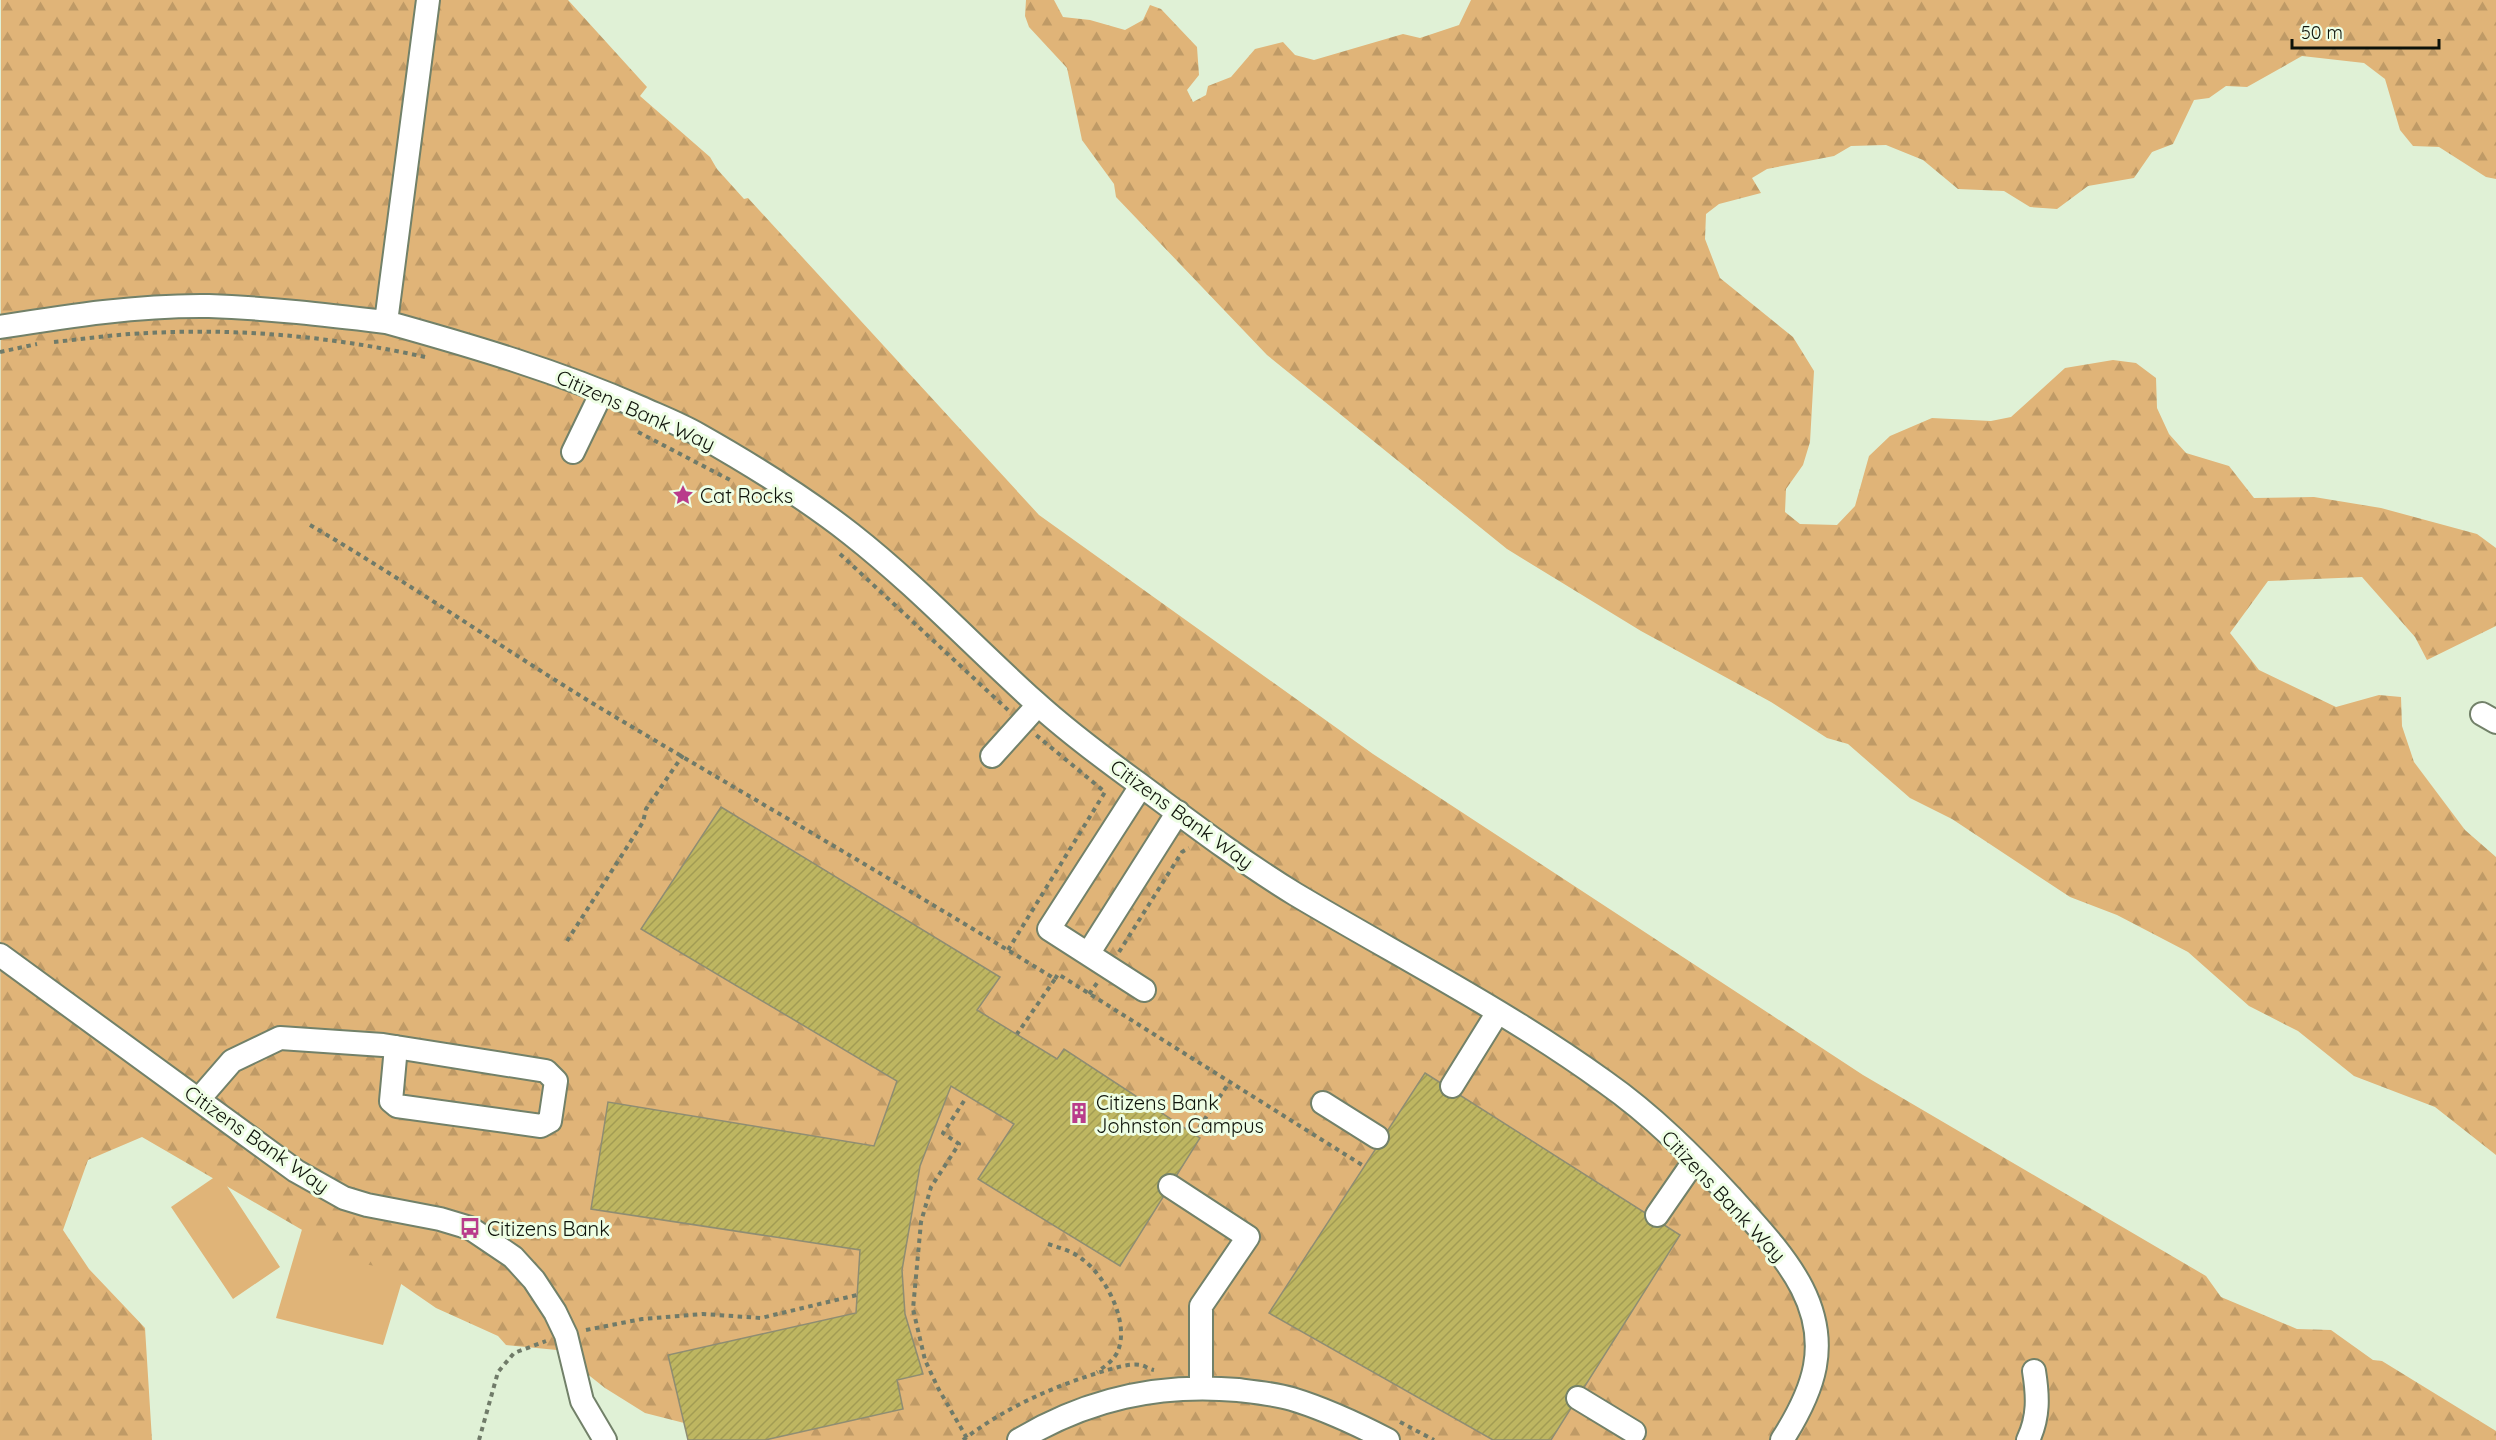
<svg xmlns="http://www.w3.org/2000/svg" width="2496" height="1440" viewBox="0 0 2496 1440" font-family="Quicksand,sans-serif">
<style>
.grass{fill:#e0b478}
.forest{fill:url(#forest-firs)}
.building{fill:url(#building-hatch);stroke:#8f8d72;stroke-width:1.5}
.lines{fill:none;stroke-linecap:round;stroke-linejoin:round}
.minor-casing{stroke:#728169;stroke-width:26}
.path{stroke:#707b69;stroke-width:4;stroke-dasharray:4.5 4.5;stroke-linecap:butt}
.minor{stroke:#fff;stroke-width:22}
.labels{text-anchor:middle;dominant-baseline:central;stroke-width:6;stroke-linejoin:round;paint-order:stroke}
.street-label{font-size:20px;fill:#0e130a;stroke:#eefee4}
.poi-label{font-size:20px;fill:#0e130a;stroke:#eefee4;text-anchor:start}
</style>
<defs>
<pattern id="forest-firs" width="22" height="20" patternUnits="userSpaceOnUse" patternTransform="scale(1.5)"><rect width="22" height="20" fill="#e0b478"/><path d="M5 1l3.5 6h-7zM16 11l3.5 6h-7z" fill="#bf9a66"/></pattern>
<pattern id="building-hatch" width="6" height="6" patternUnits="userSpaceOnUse" patternTransform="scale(1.5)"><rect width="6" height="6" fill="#beb661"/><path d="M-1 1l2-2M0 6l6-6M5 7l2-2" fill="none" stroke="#a29c53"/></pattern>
</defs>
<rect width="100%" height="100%" fill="#e0f1d6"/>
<path class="grass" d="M219 1174 280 1267 233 1299 171 1207Z
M303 1226 411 1251 383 1345 276 1318Z"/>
<path class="forest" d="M1 0H568L647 87 640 96 710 157 717 169 744 199 748 198 1039 515 1373 754 1863 1075 2206 1276 2221 1297 2297 1329 2331 1330 2373 1360 2382 1361 2496 1431V1440H716L692 1425 645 1413 605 1388 557 1350 506 1345 498 1336 436 1308 375 1266 353 1262 335 1249 142 1137 88 1160 63 1230 89 1269 145 1328 152 1440H0Z
M1026 0H1054L1063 17 1090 20 1125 30 1143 20 1150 5 1161 9 1197 47 1199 75 1187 90 1193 102 1206 95 1208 86 1231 77 1255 49 1283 42 1295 55 1314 60 1403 34 1420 38 1459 25 1471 0H2496V179L2486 177 2439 147 2413 146 2400 130 2385 79 2364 63 2302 56 2247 87 2226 86 2209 98 2194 100 2173 144 2152 152 2134 178 2088 186 2057 209 2030 207 2004 191 1958 189 1923 160 1886 145 1851 146 1834 156 1767 169 1752 178 1761 193 1719 204 1706 214 1705 239 1720 278 1793 337 1814 371 1810 442 1803 465 1786 489 1785 512 1800 524 1837 525 1855 506 1869 456 1890 436 1932 418 1991 421 2011 417 2065 368 2113 360 2136 363 2156 378 2157 408 2169 434 2186 453 2229 466 2254 498 2314 497 2381 508 2477 534 2496 548V626L2427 660 2415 637 2362 577 2268 581 2230 633 2259 670 2336 707 2379 695 2401 697 2402 726 2414 762 2465 830 2496 857V1155L2435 1107 2354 1076 2298 1031 2249 1006 2188 952 2117 915 2070 897 1952 819 1910 798 1848 744 1827 738 1771 702 1641 631 1507 549 1267 355 1116 197 1114 184 1082 140 1067 68 1029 27 1025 16Z"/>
<path class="building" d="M721 807 1000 977 977 1010 1057 1059 1064 1049 1200 1138 1120 1266 978 1179 1014 1124 951 1086 920 1166 902 1270 905 1314 923 1374 897 1380 903 1409 765 1440H688L668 1355 856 1313 860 1250 591 1209 608 1102 874 1146 897 1081 641 929Z
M1425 1073 1680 1235 1551 1440H1493L1269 1313Z"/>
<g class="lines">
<defs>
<path id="minor" d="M386 322C472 346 557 371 639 407 659 416 680 424 699 435 752 465 804 497 851 534 916 585 973 646 1034 701 1067 731 1103 758 1139 784 1190 822 1241 861 1295 894 1399 956 1507 1011 1605 1082 1652 1115 1693 1156 1732 1198 1756 1225 1785 1255 1802 1288 1831 1345 1814 1390 1782 1440
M0 327C69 316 139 305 209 306 268 308 327 315 386 322L428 0
M573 452 602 392
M2482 714 2496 722
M992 756 1038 705
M1141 786 1049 929 1144 990
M1088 954 1178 812
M0 955 296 1171 344 1198 367 1205 440 1219 470 1228 513 1257 534 1280 555 1312 566 1335 582 1401 605 1440
M1452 1086 1498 1012
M199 1099 232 1061 280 1038 383 1045 546 1071 556 1081 550 1121 541 1126 397 1106 391 1101 396 1047
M1323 1103 1377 1137
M1170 1186 1248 1237 1201 1306V1387
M1657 1215 1695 1160
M1578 1398 1634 1432
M1019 1440C1087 1399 1158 1383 1238 1390 1255 1392 1275 1394 1292 1399 1325 1409 1357 1424 1388 1440
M2028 1440C2039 1417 2038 1396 2034 1371"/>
</defs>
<use href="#minor" class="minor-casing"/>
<path class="path" d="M54 342C85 339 117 334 149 333 241 328 335 337 425 357
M0 352 37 344
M638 432 732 481
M310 525C413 585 510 654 612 715 760 803 909 889 1055 979L1017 1034
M840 554 1008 710
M567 941 643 822 646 809 683 755
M1008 950 1105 792 1036 735
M1119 952 1182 852 1189 848
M1055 979 1058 974 1362 1165
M1089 994 1097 983
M964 1101 943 1133 959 1144 931 1187 921 1222 913 1309 925 1360 938 1388 968 1440
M1194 1135 1229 1083
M1048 1244C1060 1248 1072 1251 1082 1259 1106 1276 1131 1324 1117 1353 1112 1362 1104 1367 1097 1372
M586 1330 642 1319 703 1314 761 1318 857 1295
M1400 1422 1434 1440
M479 1440 498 1372 514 1353 546 1341
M963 1440C1004 1408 1054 1386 1104 1371 1115 1368 1129 1363 1141 1365 1145 1366 1149 1369 1154 1370"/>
<use href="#minor" class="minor"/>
</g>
<defs>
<symbol id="sight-bare" viewBox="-9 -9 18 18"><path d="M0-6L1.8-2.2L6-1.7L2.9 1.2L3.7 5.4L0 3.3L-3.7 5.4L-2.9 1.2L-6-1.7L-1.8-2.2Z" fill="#b93c8b" stroke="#eefee4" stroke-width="2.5" paint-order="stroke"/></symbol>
<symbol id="building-bare" viewBox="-9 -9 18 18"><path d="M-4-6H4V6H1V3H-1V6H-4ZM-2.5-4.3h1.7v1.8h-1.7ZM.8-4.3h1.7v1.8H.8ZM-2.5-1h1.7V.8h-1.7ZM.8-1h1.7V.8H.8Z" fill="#b93c8b" stroke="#eefee4" stroke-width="2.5" paint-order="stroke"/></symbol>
<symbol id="bus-bare" viewBox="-9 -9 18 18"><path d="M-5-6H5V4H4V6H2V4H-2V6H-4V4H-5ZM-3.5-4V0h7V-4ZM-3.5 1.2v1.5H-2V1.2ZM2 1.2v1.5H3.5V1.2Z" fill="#b93c8b" stroke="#eefee4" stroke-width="2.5" paint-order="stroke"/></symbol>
</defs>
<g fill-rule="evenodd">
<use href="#sight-bare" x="668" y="480" width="30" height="30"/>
<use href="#building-bare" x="1064" y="1098" width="30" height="30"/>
<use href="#bus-bare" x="455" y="1213" width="30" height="30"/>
</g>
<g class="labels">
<g class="street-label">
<text transform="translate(636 410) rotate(24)">Citizens Bank Way</text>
<text transform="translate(1182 814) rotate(36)">Citizens Bank Way</text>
<text transform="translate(257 1139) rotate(35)">Citizens Bank Way</text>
<text transform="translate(1724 1196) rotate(47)">Citizens Bank Way</text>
</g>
<g class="poi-label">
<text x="700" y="495">Cat Rocks</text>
<text x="1096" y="1102">Citizens Bank<tspan x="1096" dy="23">Johnston Campus</tspan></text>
<text x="487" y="1228">Citizens Bank</text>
</g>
</g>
<path d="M2292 39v9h147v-9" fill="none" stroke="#0e130a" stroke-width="3"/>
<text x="2301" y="39" font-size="18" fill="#0e130a" stroke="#eefee4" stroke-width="4.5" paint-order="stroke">50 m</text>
</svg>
